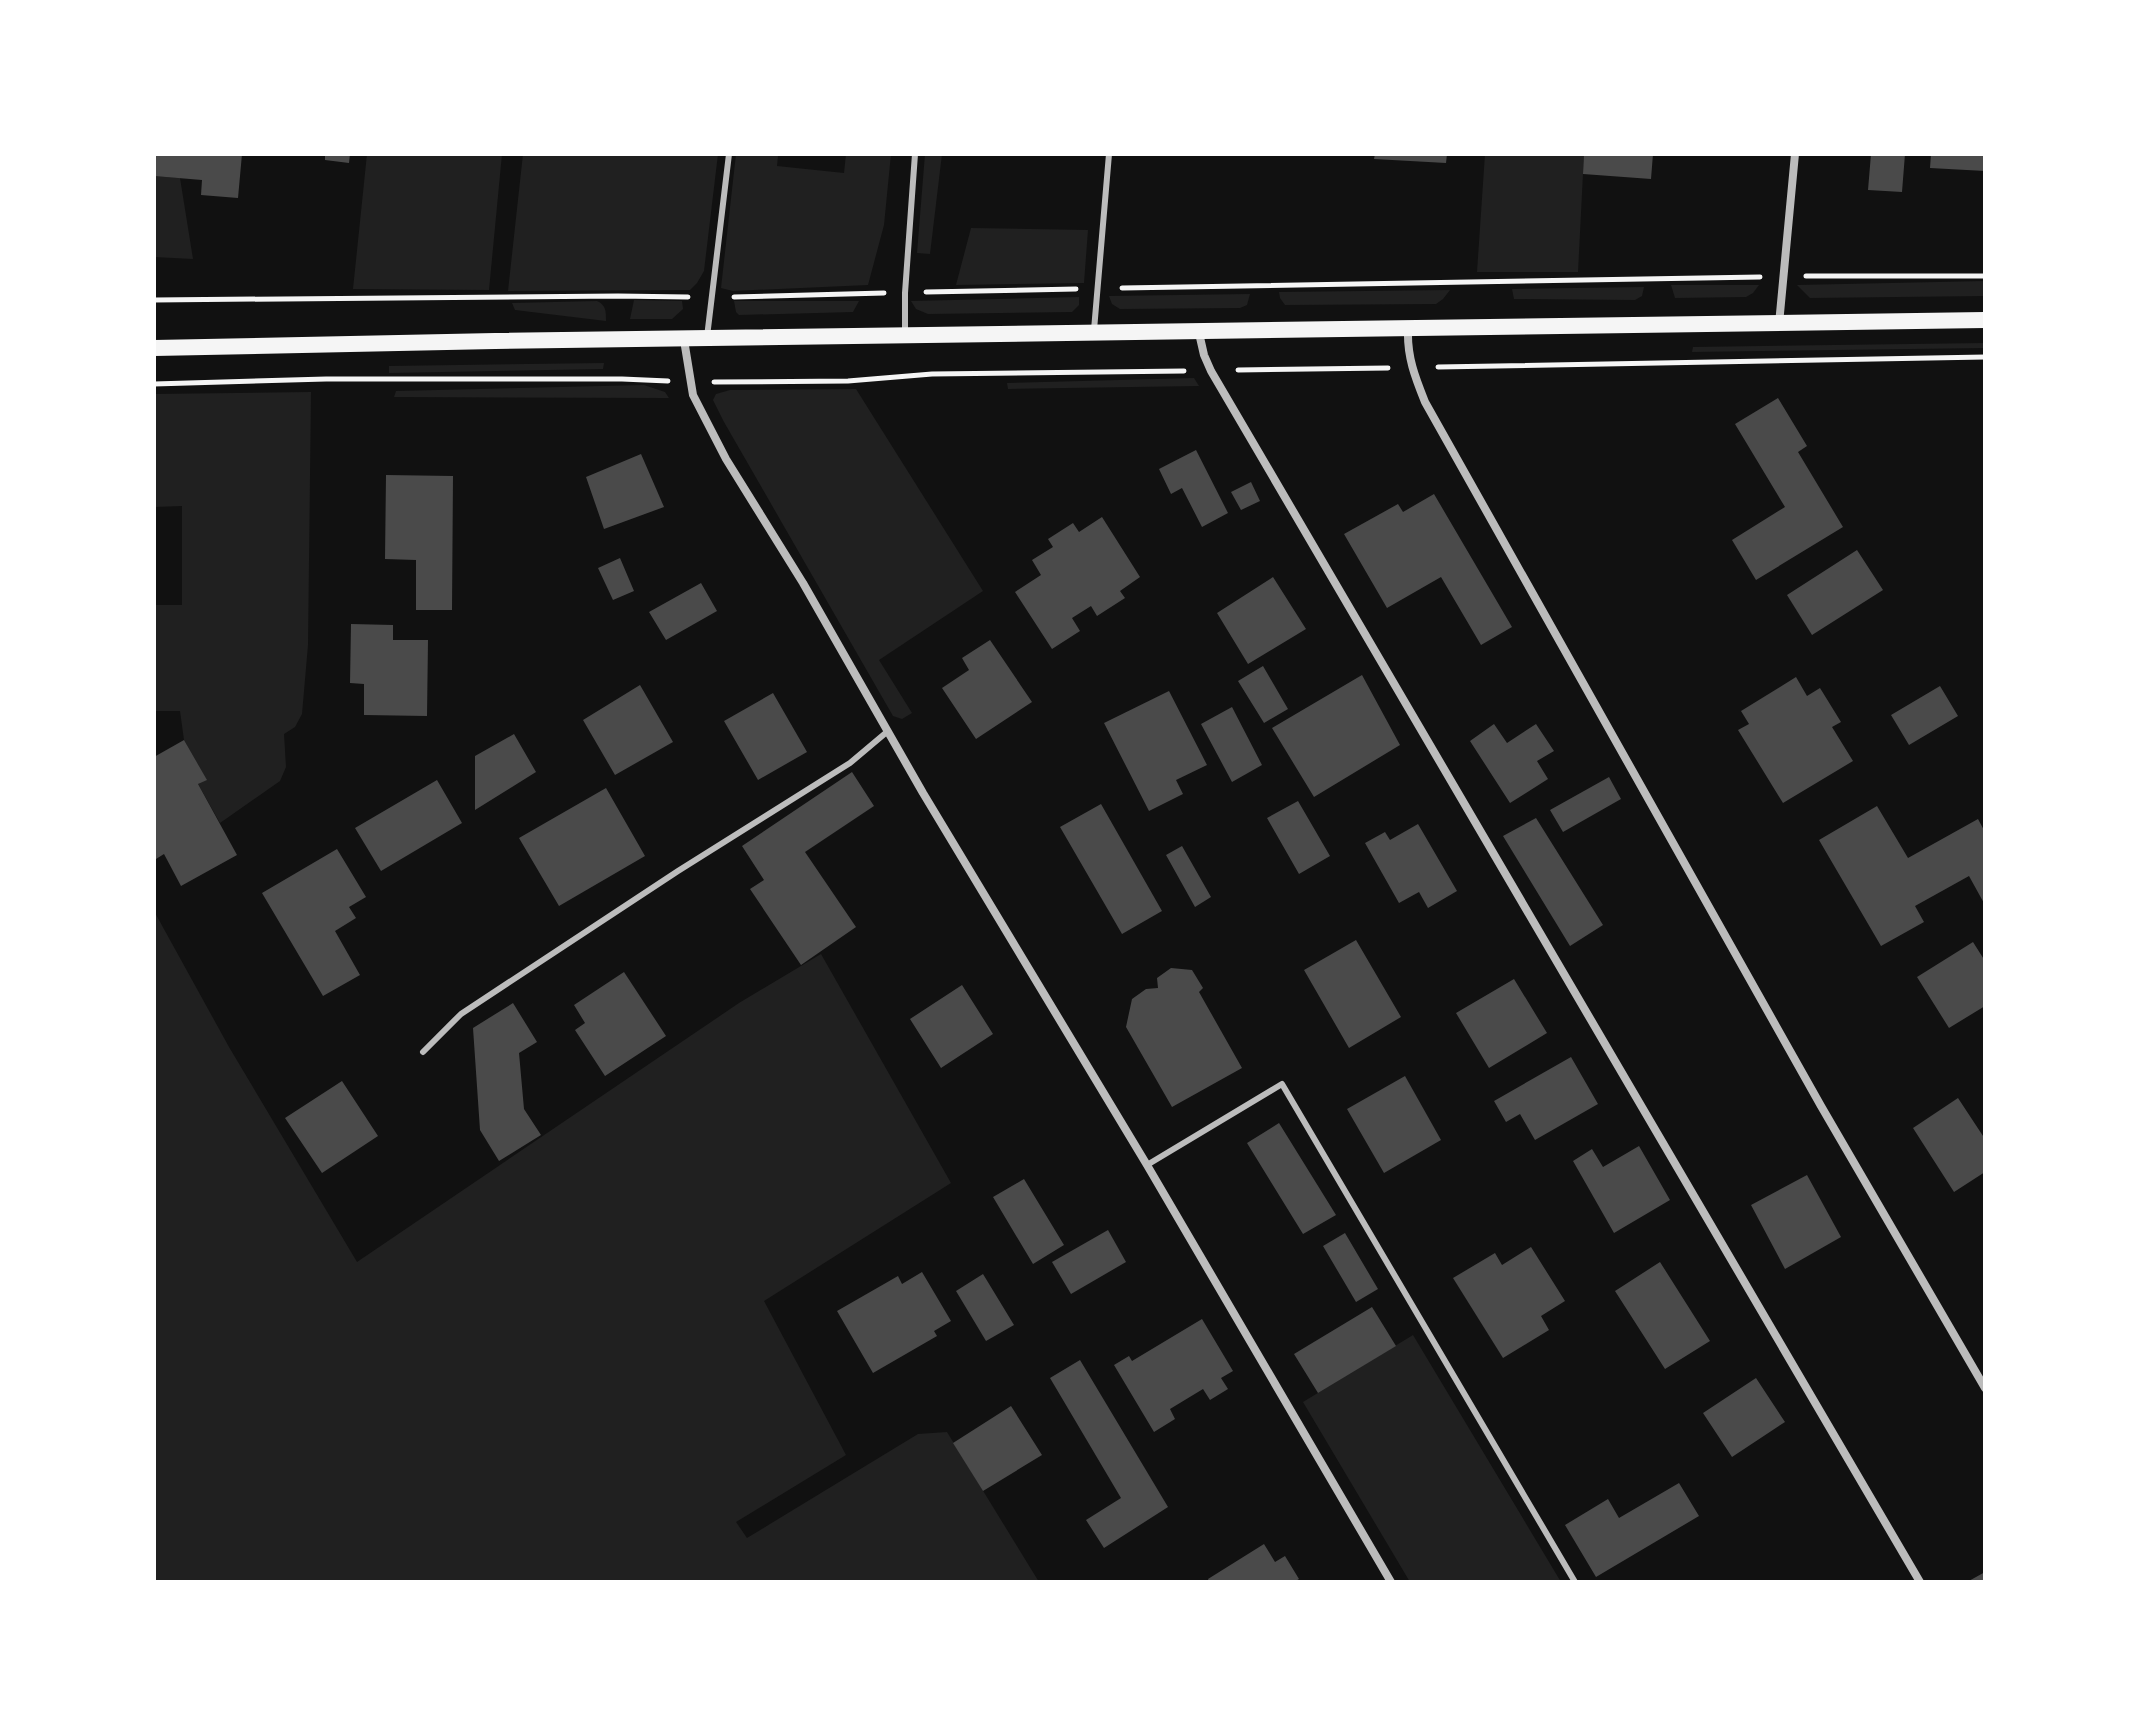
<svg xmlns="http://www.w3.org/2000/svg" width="2139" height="1736" viewBox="0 0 2139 1736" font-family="'Open Sans',sans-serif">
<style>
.green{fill:#202020}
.building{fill:#4a4a4a}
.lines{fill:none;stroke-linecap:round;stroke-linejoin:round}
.path{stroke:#f5f5f5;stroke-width:5}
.service{stroke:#bcbcbc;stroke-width:6}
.minor{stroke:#bcbcbc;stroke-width:8}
.secondary{stroke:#f5f5f5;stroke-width:16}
</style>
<rect width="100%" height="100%" fill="#111"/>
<path class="green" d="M367 154H502L489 290 353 289Z
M523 154H718L704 271 697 283 690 290 508 291Z
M736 154 778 156 777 166 844 173 846 154H891L884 225 868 285 733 291 721 288Z
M925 154H942L930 254 917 253Z
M1485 154H1584L1578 272H1477Z
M154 176 180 178 193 259 154 257Z
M971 228 1088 230 1084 283 956 285Z
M1985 281V296L1810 298 1797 285Z
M1671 285H1759L1753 293 1746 297 1675 298Z
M1644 287 1642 296 1635 300 1514 299 1512 289Z
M1450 290 1443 299 1436 304 1285 305 1280 298 1279 292Z
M1250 294 1247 305 1240 308 1120 309 1112 304 1109 296Z
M1079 297V305L1072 312 928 314 916 309 911 301Z
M634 300 682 301 683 309 672 319H630Z
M597 301C606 305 606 311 606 321L515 310 512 303Z
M734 301H859L853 312 739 315 736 312Z
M1985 343V348L1692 352 1693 347Z
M604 363 603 369 389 373V366Z
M1194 378 1199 386 1008 389 1007 383Z
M644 385 665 392 669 398 394 397 396 391Z
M856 389 983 591 879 660 912 713 902 719 893 716 889 709 724 422 713 400 716 394 730 390Z
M311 392 308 645 302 714 295 727 284 734 286 767 280 781 220 823 198 784 206 779 184 740 180 711H154V605H182V506L154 507V394Z
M154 911 229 1047 357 1262 739 1003 821 954 951 1183 764 1301 846 1455 736 1522 747 1538 918 1434 947 1432 1039 1582H154Z
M1413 1335 1561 1582H1410L1303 1402Z"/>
<path class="building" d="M154 154H242L238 198 201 195 202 180 154 176Z
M325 154H350L349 163 325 160Z
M1375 154H1447L1446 163 1374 159Z
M1584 154H1653L1651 179 1583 174Z
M1871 154H1905L1902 192 1868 190Z
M1931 154H1985V171L1930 168Z
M1778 398 1807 446 1798 452 1843 527 1756 580 1732 540 1785 507 1735 424Z
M1196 450 1228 513 1202 527 1182 488 1171 494 1159 469Z
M641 454 664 507 604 529 586 477Z
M386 475 453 476 452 610H416V560L385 559Z
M1251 482 1260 501 1241 510 1231 492Z
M1434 494 1512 627 1481 645 1441 577 1387 608 1344 534 1398 504 1403 512Z
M1102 517 1140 577 1120 591 1125 598 1097 616 1091 606 1072 618 1080 631 1052 649 1015 592 1041 575 1032 560 1053 547 1048 539 1073 523 1079 532Z
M1857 550 1883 590 1812 635 1787 595Z
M620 558 634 591 613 600 598 568Z
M1273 577 1306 629 1248 664 1217 613Z
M701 583 717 611 666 640 649 612Z
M351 624 393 625V640H428L427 716 364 715V684L350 683Z
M990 640 1032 702 976 739 942 688 969 670 962 658Z
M1263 666 1288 709 1264 723 1238 681Z
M1362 675 1400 745 1314 797 1272 728Z
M1796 677 1807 696 1820 688 1841 722 1832 727 1853 761 1783 803 1738 730 1749 724 1741 711Z
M640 685 673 742 615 775 583 720Z
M1940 686 1958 716 1909 745 1891 715Z
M1169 691 1207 765 1176 780 1183 794 1149 811 1104 723Z
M773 693 807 752 758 780 724 721Z
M1232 707 1262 765 1232 782 1201 724Z
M1494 724 1507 743 1536 724 1554 751 1537 761 1548 779 1510 803 1470 741Z
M514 734 536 772 475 810V756Z
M184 740 207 780 198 784 237 855 181 886 164 854 156 859 154 856V757Z
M852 772 874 806 805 852 856 927 801 965 750 889 764 880 742 846Z
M1609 777 1621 799 1563 832 1550 810Z
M437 780 462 823 381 871 355 828Z
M606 788 645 856 559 906 519 838Z
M1298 801 1330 856 1299 874 1267 818Z
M1101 804 1162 911 1122 934 1060 827Z
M1877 806 1908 858 1978 819 1985 832V905L1969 876 1915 906 1924 922 1881 946 1819 840Z
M1536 818 1603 925 1570 946 1503 836Z
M1418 824 1457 891 1428 908 1419 892 1399 903 1365 843 1385 832 1390 840Z
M1182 846 1211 897 1195 907 1166 855Z
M337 849 366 897 349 907 356 918 335 931 360 975 323 996 262 893Z
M1356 940 1401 1017 1349 1048 1304 970Z
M1973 942 1985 961V1006L1949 1028 1917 977Z
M1171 968 1192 970 1203 988 1199 992 1242 1068 1172 1107 1126 1027 1132 999 1146 989 1158 988 1157 978Z
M624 972 666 1036 605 1076 575 1030 585 1023 574 1005Z
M1514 979 1547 1033 1489 1068 1456 1013Z
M962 985 993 1034 941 1068 910 1019Z
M513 1003 537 1042 519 1053 524 1109 541 1135 499 1161 480 1130 473 1028Z
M1571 1057 1598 1104 1535 1140 1520 1114 1506 1122 1494 1101Z
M1405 1076 1441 1140 1384 1173 1347 1109Z
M342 1081 378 1136 322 1173 285 1118Z
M1958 1098 1985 1139V1172L1954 1192 1913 1128Z
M1279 1123 1336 1215 1303 1234 1247 1143Z
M1639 1146 1670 1200 1614 1233 1573 1161 1592 1149 1603 1167Z
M1807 1175 1841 1237 1785 1269 1751 1205Z
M1024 1179 1064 1245 1033 1264 993 1197Z
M1108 1230 1126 1262 1071 1294 1052 1262Z
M1345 1233 1378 1289 1356 1302 1323 1246Z
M1531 1247 1565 1301 1541 1316 1549 1330 1503 1358 1453 1278 1495 1253 1502 1265Z
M1660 1262 1710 1341 1665 1369 1615 1291Z
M922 1272 951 1321 934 1331 937 1336 873 1373 837 1311 898 1276 902 1284Z
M983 1274 1014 1325 986 1341 956 1291Z
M1372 1307 1396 1346 1318 1393 1294 1354Z
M1202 1319 1233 1371 1221 1378 1228 1389 1210 1400 1203 1389 1170 1409 1175 1419 1154 1432 1114 1365 1129 1356 1132 1361Z
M1080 1360 1168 1507 1104 1548 1086 1520 1121 1498 1050 1378Z
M1756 1378 1785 1422 1732 1457 1703 1413Z
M1011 1406 1042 1455 983 1491 953 1443Z
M1679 1483 1699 1516 1596 1577 1565 1525 1608 1499 1619 1518Z
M1264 1544 1275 1562 1285 1556 1299 1579 1294 1582H1209L1208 1579Z
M1985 1572V1582H1967Z"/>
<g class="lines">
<path class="path" d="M1806 276H1985
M1122 288 1760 277
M926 292 1076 289
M734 297 884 293
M154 300 618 296 688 297
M1438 367 1985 357
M1238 370 1388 368
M714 382 848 381 932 374 1184 371
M154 384 326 379H622L668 381"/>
<path class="service" d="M1094 330 1109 154
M905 334V293L915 154
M707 337 729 154
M423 1052 461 1014 678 871 850 763 888 731
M1147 1165 1282 1084 1575 1582"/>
<path class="minor" d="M1779 324 1795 154
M1408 329C1407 357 1415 377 1425 402L1821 1106 1985 1388
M1199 333 1204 355 1211 371 1920 1582
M684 340 693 395 726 459 803 583 923 793 1147 1165 1391 1582"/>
<path class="secondary" d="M154 348 495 341 1985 320"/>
</g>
<rect width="2139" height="1736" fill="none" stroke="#ffffff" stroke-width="312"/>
</svg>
